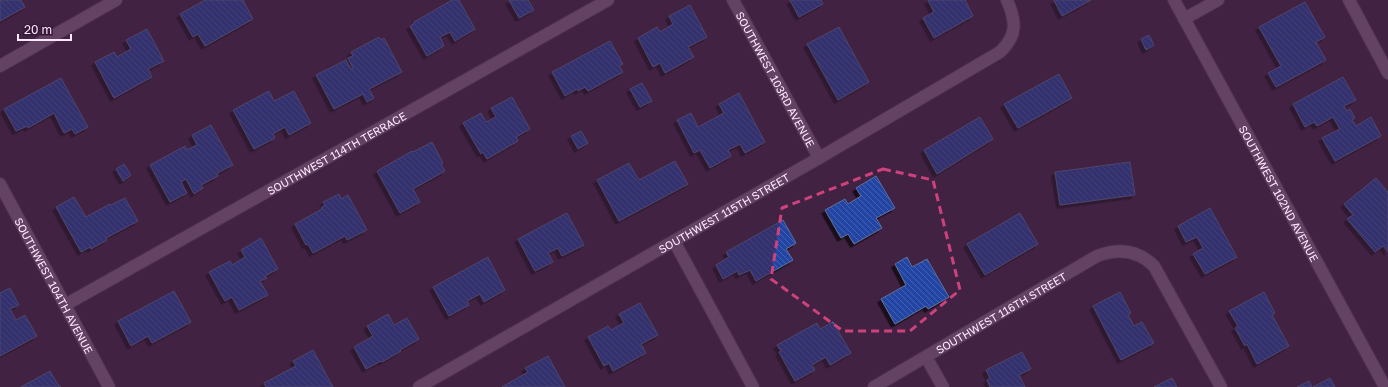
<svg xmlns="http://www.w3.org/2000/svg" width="1388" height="387" viewBox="0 0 1388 387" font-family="'Golos Text',sans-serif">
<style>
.building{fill:url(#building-back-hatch);stroke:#5c6f99;filter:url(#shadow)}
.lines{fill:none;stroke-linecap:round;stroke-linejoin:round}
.street-casing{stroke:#5b3f5c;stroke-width:14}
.secondary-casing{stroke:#5b3f5c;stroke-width:14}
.street{stroke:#8c688d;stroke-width:12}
.secondary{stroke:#8c688d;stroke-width:12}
.marked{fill:none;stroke:#ce427c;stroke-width:3;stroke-dasharray:8 5;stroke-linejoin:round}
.labels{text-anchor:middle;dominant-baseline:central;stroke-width:3;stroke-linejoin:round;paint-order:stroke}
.street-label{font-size:11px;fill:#fee9fe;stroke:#371838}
</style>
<defs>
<pattern id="building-back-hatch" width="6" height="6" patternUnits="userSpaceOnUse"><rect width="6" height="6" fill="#2444a4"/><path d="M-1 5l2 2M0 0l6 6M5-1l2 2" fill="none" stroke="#455fb2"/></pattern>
<filter id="shadow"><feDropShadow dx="-3.5" dy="3.5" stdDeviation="0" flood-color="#0009"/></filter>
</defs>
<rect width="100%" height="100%" fill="#422243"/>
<path class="building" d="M0 0H21L25 7 0 21Z
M205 0H243L253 19 205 46 198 34 193 37 180 14Z
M452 0H459L475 29 455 41 450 32 440 37 444 46 427 56 410 26 415 23 414 22Z
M509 0H528L534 10 519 18Z
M790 0H821L823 4 799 17Z
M928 0H965L973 16 934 38 923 18 934 12Z
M1054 0H1091L1062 16Z
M1305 2 1325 37 1316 42 1326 60 1276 87 1268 73 1281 66 1259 27Z
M690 5 707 37 688 47 694 57 665 73 660 63 653 67 638 38 657 27 660 32 673 24 669 16Z
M839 27 869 82 838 100 807 44Z
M147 29 164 61 148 69 152 77 114 98 95 62 114 52 117 57 131 49 126 40Z
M1149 35 1154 45 1146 50 1141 39Z
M379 37 381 40 384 38 402 72 369 89 374 98 367 102 363 94 334 109 316 75 346 60 351 69 353 68 348 58 353 56 351 52Z
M610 41 623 64 619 66 623 72 588 91 585 87 578 91 577 89 565 96 552 72Z
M1059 74 1072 98 1018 128 1004 104Z
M1343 77 1356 100 1344 106 1346 111 1350 109 1355 118 1352 120 1356 126 1371 117 1381 136 1335 161 1322 138 1340 129 1333 117 1317 126 1314 122 1305 127 1293 104Z
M61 78 88 127 75 134 72 129 64 133 54 113 28 128 27 126 16 131 4 109Z
M642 83 652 101 640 107 630 89Z
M269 91 274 101 294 91 311 123 289 135 285 127 273 134 275 138 254 149 233 110Z
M739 93 765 142 745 153 740 144 728 150 731 156 710 168 700 150 694 153 677 120 691 113 698 127 724 113 719 104Z
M512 97 530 129 516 137 518 141 487 159 483 152 481 154 463 123 481 113 486 122 496 117 491 108Z
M980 117 993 139 937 174 924 150Z
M211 125 233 165 217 173 218 176 201 185 203 188 194 194 186 179 181 182 187 193 170 202 150 165 185 146 187 150 197 145 192 135Z
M581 131 588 143 578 149 571 136Z
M432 142 443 163 441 164 445 171 413 189 420 202 400 213 377 171 412 151 413 152Z
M675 161 688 184 619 221 597 180 629 163 639 180Z
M1130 162 1135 195 1060 205 1055 172Z
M124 164 131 175 123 181 116 169Z
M876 176 895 208 876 218 882 228 854 244 848 234 841 238 825 210 845 199 848 204 861 196 856 188Z
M1376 178 1388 192V252L1383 246 1375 252 1347 219 1353 215 1344 204Z
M339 194 341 199 348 195 367 230 347 240 345 236 313 253 308 244 306 245 295 224 322 209 321 208 325 205 323 202Z
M74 197 86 217 110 204 111 205 125 198 138 221 106 238 107 240 91 249 90 247 81 252 56 207Z
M1210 208 1237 257 1205 274 1193 254 1203 248 1197 237 1186 242 1178 226Z
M567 213 584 245 562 256 558 248 548 253 553 262 535 271 518 239Z
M1020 213 1038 244 985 275 967 244Z
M783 220 796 243 786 249 793 260 756 281 750 270 739 275 737 271 723 279 716 265 729 257 726 252Z
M261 238 278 269 265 276 267 278 260 281 268 295 239 310 232 297 225 301 209 272 230 261 232 265 245 257 241 250Z
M488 257 505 290 484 302 480 294 467 301 469 305 449 316 433 287Z
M907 257 912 267 927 259 949 297 928 309 926 306 895 324 881 299 906 285 895 264Z
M10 288 19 305 10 309 16 320 25 315 37 336 0 356V293Z
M174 291 191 322 152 343 148 336 131 346 118 321Z
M1120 292 1131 313 1128 315 1134 326 1142 322 1154 343 1121 360 1093 306Z
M1264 292 1275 313 1272 315 1289 346 1257 364 1247 344 1245 346 1235 328 1238 326 1229 311Z
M640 303 658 335 641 344 646 353 613 371 609 363 604 366 588 337 608 326 611 330 624 323 619 314Z
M388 314 394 325 407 318 419 339 400 350 401 351 382 362 381 361 366 369 354 347 373 336 367 326Z
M833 322 851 353 830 365 826 357 812 365 815 370 795 381 779 352 781 351 777 345 817 323 820 329Z
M313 350 333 387H266L264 383 296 366 293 361Z
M1022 352 1031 369 1019 375 1025 387H990L987 380 990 378 986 370Z
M548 356 565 387H502L528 372 525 368Z
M50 371 58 385H59L61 387H21Z
M1172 378 1177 387H1154Z
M1330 378 1335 387H1313Z
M1309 381 1312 387H1297Z"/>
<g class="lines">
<defs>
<g id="street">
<path id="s1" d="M733 0 819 158"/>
<path d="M1349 0 1388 73"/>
<path d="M1184 19 1218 0"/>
<path d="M0 66 116 0"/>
<path id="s2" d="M0 184 109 387"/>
<path d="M674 241 753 387"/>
<path id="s3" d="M65 305 608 0"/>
<path d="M926 357 943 387"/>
<path id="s4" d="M419 387 819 158 1000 52C1018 35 1016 21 1007 0"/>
<path id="s5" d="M874 387 1097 256C1118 248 1138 250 1154 266L1221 387"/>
</g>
<g id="secondary">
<path id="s6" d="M1174 0 1385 387"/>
</g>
</defs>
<use href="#street" class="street-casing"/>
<use href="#secondary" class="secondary-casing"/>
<use href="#street" class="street"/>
<use href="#secondary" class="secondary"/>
</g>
<path d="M0 0H1388V387H0ZM883 169 933 180 960 290 910 331H843L771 279 782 208Z" fill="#422243" fill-opacity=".55" fill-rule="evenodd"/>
<path class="marked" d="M883 169 933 180 960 290 910 331H843L771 279 782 208Z"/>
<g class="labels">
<g class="street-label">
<text stroke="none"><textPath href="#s1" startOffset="90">SOUTHWEST 103RD AVENUE</textPath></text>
<text stroke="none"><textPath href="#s3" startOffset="311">SOUTHWEST 114TH TERRACE</textPath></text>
<text stroke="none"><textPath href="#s6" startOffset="220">SOUTHWEST 102ND AVENUE</textPath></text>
<text stroke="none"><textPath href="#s4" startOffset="351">SOUTHWEST 115TH STREET</textPath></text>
<text stroke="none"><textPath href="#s2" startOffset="115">SOUTHWEST 104TH AVENUE</textPath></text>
<text stroke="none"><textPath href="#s5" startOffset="147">SOUTHWEST 116TH STREET</textPath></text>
</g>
</g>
<path d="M18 34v6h53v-6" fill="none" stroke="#fee9fe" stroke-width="2"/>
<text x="24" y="34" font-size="12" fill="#fee9fe" stroke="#371838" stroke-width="3" paint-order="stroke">20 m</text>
</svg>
